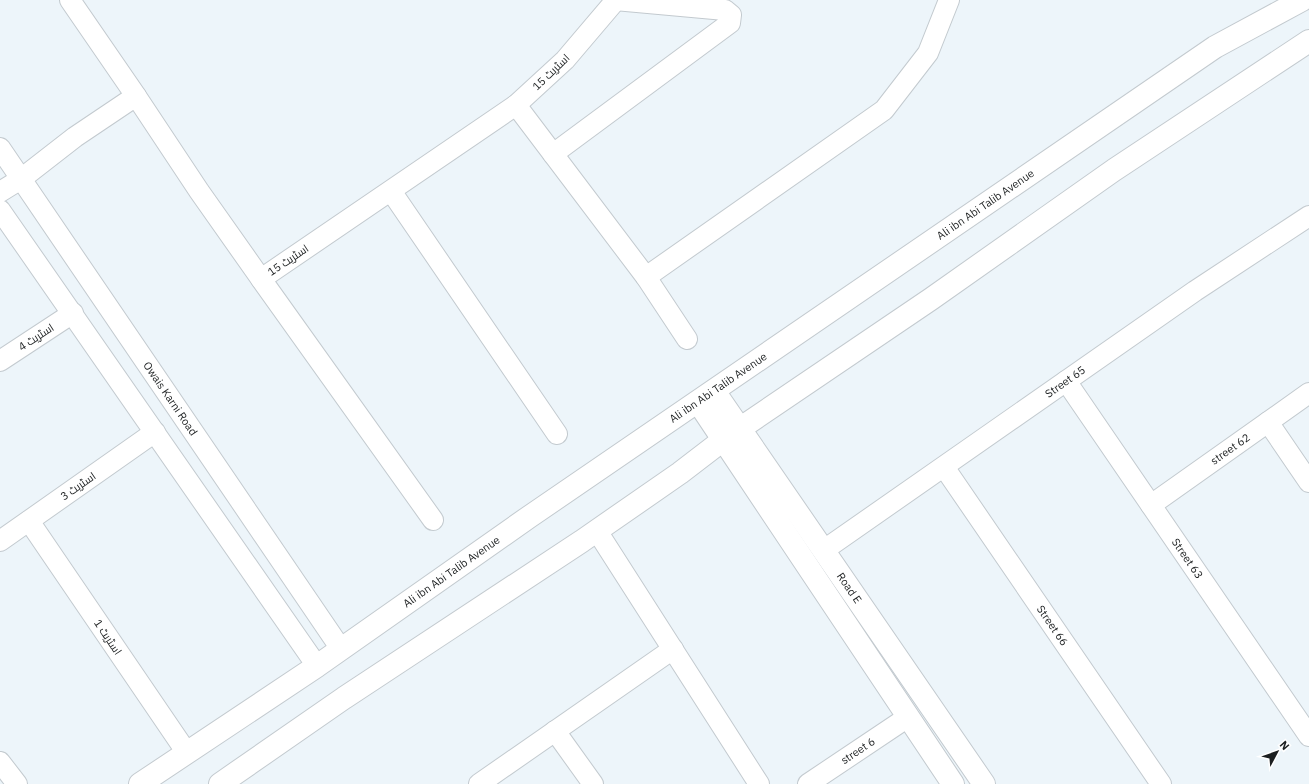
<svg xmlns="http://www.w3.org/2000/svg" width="1309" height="784" viewBox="0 0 1309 784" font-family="'IBM Plex Sans',Cairo,sans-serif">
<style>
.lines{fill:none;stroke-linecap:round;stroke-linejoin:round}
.street-casing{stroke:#c3cacf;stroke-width:22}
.secondary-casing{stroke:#c3cacf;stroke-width:24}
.street{stroke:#fff;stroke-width:20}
.secondary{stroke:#fff;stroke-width:22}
.labels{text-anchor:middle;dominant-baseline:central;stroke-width:3;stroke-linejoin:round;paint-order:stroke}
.street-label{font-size:11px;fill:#1c1f20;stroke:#fff}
</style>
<rect width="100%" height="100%" fill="#edf5fa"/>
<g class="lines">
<defs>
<g id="street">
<path d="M70 0 136 96"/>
<path d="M516 105 646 277 687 339"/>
<path id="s1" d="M0 148 341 649"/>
<path d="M553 154 730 23 731 15 725 10 615 0"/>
<path d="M391 191 557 434"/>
<path d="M0 192 21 179 75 137 136 96 199 191 261 279 516 105 565 60 616 0"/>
<path d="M0 210 317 666"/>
<path d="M646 277 884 110 928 53 949 0"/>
<path d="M261 279 433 520"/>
<path d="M0 361 73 313"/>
<path id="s2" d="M1066 381 1309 736"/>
<path d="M1268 422 1309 482"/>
<path id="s3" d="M944 467 1161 784"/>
<path id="s4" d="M1151 505 1309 393"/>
<path d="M29 521 187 753"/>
<path d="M597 531 759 784"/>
<path d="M0 541 155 432"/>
<path id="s5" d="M824 550 1195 291 1309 216"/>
<path d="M555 731 593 784"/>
<path d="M0 762 17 784"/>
<path d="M479 784 673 649"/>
<path id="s6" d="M808 784 908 717"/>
</g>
<g id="secondary">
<path id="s7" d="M714 391 984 784"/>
<path d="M698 402 953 784"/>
<path id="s8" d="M140 784 317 666 529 517 1215 47 1302 0"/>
<path d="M220 784 344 698 582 541 680 473 723 440 931 299 1114 170 1309 41"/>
</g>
</defs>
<use href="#street" class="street-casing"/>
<use href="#secondary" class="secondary-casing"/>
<use href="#street" class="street"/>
<use href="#secondary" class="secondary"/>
</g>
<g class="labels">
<g class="street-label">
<text transform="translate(551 72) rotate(-44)">اسٹریٹ 15</text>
<text stroke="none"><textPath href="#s8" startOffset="1025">Ali ibn Abi Talib Avenue</textPath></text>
<text transform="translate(288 260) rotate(-34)">اسٹریٹ 15</text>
<text transform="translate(36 337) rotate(-33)">اسٹریٹ 4</text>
<text stroke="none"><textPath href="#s5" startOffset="294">Street 65</textPath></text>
<text stroke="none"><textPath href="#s8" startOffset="701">Ali ibn Abi Talib Avenue</textPath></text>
<text stroke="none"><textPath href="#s1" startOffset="303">Owais Karni Road</textPath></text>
<text stroke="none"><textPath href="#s4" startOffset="97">street 62</textPath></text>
<text transform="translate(78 486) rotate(-35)">اسٹریٹ 3</text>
<text stroke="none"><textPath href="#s2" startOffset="215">Street 63</textPath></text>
<text stroke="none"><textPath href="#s8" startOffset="377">Ali ibn Abi Talib Avenue</textPath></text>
<text stroke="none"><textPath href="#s7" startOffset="239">Road E</textPath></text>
<text stroke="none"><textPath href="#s3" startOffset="192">Street 66</textPath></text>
<text transform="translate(108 637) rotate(56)">اسٹریٹ 1</text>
<text stroke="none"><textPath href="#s6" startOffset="60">street 6</textPath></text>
</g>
</g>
<g transform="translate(1277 752) rotate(49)" stroke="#ffffff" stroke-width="3" paint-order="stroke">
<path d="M0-3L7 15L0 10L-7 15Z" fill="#1c1f20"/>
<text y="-6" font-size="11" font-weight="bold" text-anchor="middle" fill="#1c1f20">N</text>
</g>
</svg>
